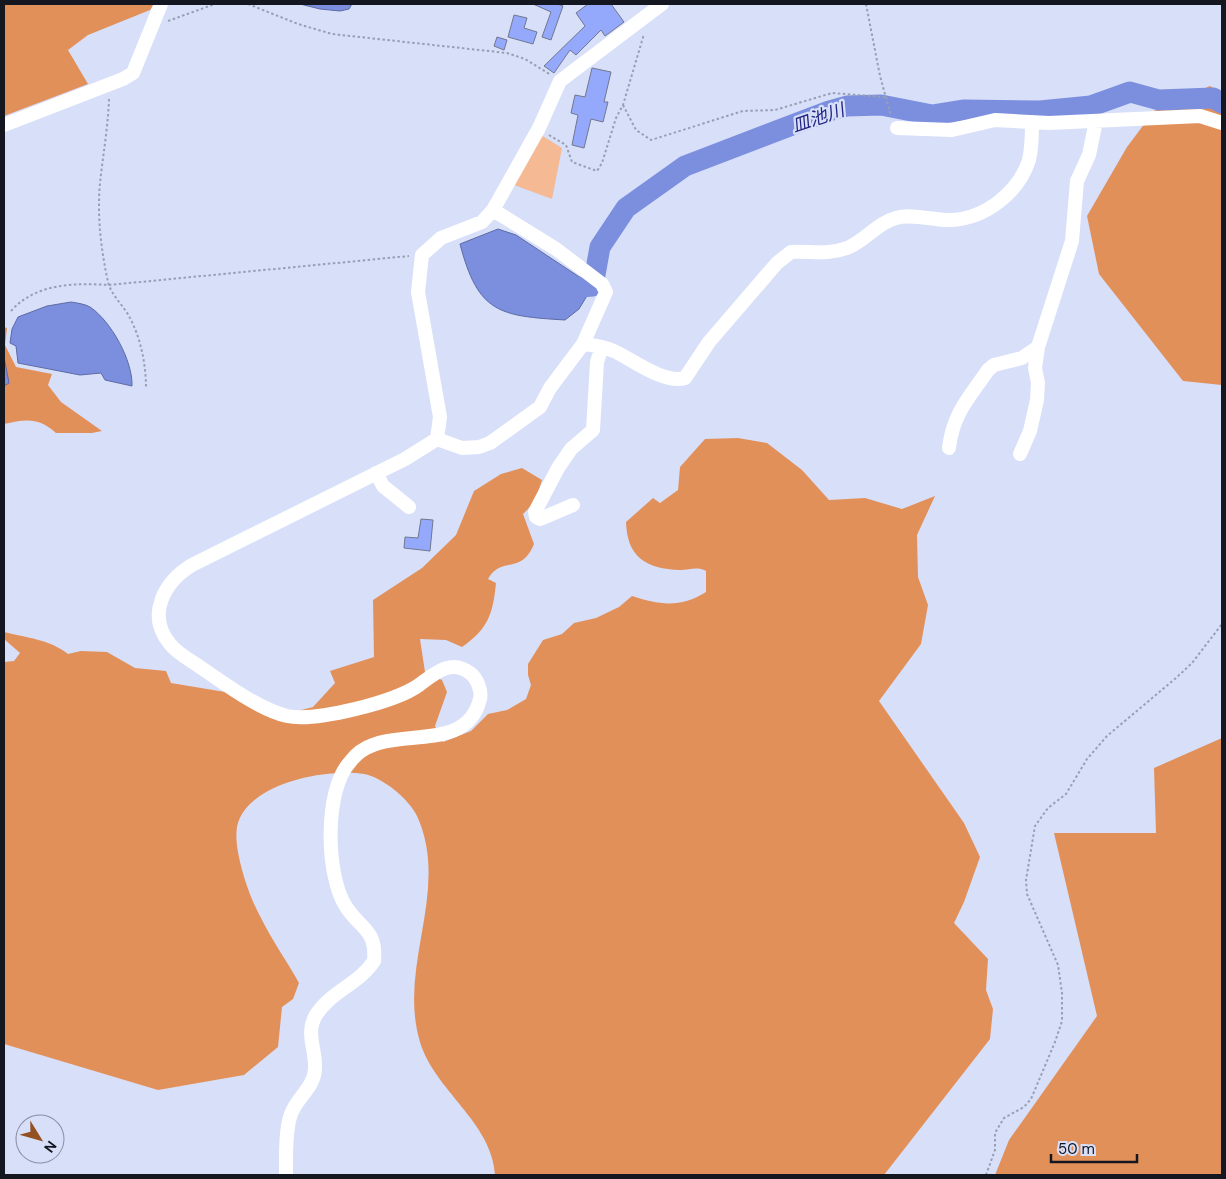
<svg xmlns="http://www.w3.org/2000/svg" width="1226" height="1179" viewBox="0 0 1226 1179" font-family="'DM Sans','Noto Sans JP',sans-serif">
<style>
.green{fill:#f5b994}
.forest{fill:#e2905a}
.water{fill:#7c8fdf;stroke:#5d6ba5}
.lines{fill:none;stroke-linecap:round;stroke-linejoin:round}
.river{stroke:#7c8fdf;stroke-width:21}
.building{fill:#95a9fc;stroke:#71778e}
.path{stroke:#999fb3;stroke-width:2;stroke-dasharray:2.5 2.5;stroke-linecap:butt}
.minor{stroke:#fff;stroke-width:14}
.labels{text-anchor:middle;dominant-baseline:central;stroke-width:4.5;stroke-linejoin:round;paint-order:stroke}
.water-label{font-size:18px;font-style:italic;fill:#222582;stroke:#d8dff9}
</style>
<rect width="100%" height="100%" fill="#d8dff9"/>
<path class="green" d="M541 135 562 148 552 199 514 185Z"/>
<path class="forest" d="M4 4H154L150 10 88 35 68 50 88 84 4 116Z
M1210 86 1222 93V385L1183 381 1099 274 1087 216 1127 147 1154 111Z
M4 327 7 328 5 345 16 367 52 374 48 385 61 402 102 431 92 433H56C39 417 25 419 4 424Z
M738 438 767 443 802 470 829 500 865 498 902 509 935 496 917 535 918 577 928 605 921 644 879 701 964 823 980 857 964 902 954 923 988 959 986 990 993 1009 990 1039 884 1175H495C492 1122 434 1090 420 1042 397 965 451 891 417 816 409 799 382 777 364 774 327 768 246 783 237 827 233 850 249 896 260 916 271 939 287 961 299 983L293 999 282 1007 278 1047 244 1075 158 1090 4 1044V662L14 661 20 653 4 639V632C27 638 49 639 68 654L81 651 107 652 135 668 166 671 171 683 225 692 271 718 313 707 335 683 330 671 374 657 373 600 422 568 456 535 474 491 501 474 522 468 542 480 535 502 523 514 534 544C521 576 501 555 488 579L496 583C493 614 488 629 462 647L446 640 420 639 425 672 442 680 447 692 435 726 443 742 471 731 488 714 507 710 526 699 531 685 528 675V664L543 640 562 634 574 623 596 618 619 607 632 596C659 605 681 608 706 592V571C697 566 690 570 680 570 646 569 627 557 626 522L653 498 660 503 678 490 680 467 705 439Z
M1222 738V1175H995L1009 1140 1097 1016 1054 833H1156L1154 768Z"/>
<path class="water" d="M300 4H352L349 9 340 11 320 9Z
M498 229 516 235 593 286 579 309 565 320C499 316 478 313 460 244Z
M71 302C77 303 85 304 90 307 111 321 133 361 132 386L105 380 101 373 80 375 18 363 16 346 10 343 12 329 18 317 47 306Z
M4 357 9 383 4 386Z"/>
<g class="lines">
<path class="river" d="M580 287 593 286 600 247 626 208 685 166 829 111 847 106 881 105 932 115 963 110 1040 111 1091 106 1130 92 1159 100 1213 98 1222 103"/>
</g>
<path class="building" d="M533 4H557L563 6 551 40 542 37 551 12Z
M588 4H611L624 22 605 36 601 30 576 55 570 50 554 73 544 66 585 26 576 13Z
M514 15 527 18 524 28 537 32 533 44 508 37Z
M497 37 507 40 504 50 494 46Z
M592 68 611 72 604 102H608L603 122 591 119 584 148 572 145 578 115 571 113 575 95 585 97Z
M421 519 433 520 430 551 404 548 405 537 418 538Z"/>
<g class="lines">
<path class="path" d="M248 4 298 24 332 34 507 53 525 59 551 75
M866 4 880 76 891 116
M168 21 215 4
M109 99C108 127 103 155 100 183 97 216 101 250 108 282 111 295 124 306 130 318 141 339 146 365 146 388
M623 105 636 130 651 140 743 111 775 110 832 93 885 97
M549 135 566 145 572 162 597 171 602 163 616 118 623 105 644 34
M11 311C36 283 74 283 109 285L409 256
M986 1175 995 1150V1133L1004 1118 1024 1107 1031 1099 1055 1042 1062 1021V993L1058 965 1027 894 1026 880 1035 826 1048 808 1066 794 1087 759 1107 736 1176 678 1192 663 1222 624"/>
<path class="minor" d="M4 125 123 79 133 73 161 4
M897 128 952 130 995 120 1049 123 1200 116 1222 123
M583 344C594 345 604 347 614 351 633 360 664 384 685 378L709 342 777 263 791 252C811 251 828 255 847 248 865 241 877 223 896 218 913 213 935 221 952 220 986 218 1019 192 1029 160 1032 148 1032 135 1032 122
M437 439 462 448 479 447 490 443 540 407 550 388 583 344 606 292 602 284 556 249 493 210
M949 448C953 413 969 398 988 370L994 365 1022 358 1038 347
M1020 454 1030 431 1037 400 1038 383 1035 368 1038 347 1072 241 1077 181 1089 155 1096 121
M376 473 383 486 409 507
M573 505 540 519 536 517 535 512 558 468 571 449 593 430 597 362 602 347
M286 1175C286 1159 285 1130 291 1114 297 1097 315 1087 315 1068 316 1049 305 1033 316 1015 330 992 359 984 374 961 377 928 359 929 345 905 326 874 324 790 350 762 356 754 364 748 373 745 408 731 468 749 480 699 482 691 477 678 470 673 451 658 434 674 419 685 396 702 315 722 287 716 258 709 224 683 200 667 190 660 178 654 170 644 146 615 164 582 192 565L405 459 437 439 440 417 418 292 422 255 441 238 482 222 493 210 539 128 560 81 662 4"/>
</g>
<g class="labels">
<g class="water-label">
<text transform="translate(818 118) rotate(-19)">皿池川</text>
</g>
</g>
<rect width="1226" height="1179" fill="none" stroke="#14171f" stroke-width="10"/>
<g transform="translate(40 1139) rotate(127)"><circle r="24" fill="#d8dff9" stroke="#8a8fa2"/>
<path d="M0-4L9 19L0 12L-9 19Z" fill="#935021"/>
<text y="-8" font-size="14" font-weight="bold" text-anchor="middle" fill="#14171f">N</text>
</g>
<path d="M1051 1154v8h86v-8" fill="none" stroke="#14171f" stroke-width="2.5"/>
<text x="1058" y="1154" font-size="15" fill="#14171f" stroke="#d8dff9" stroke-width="4" paint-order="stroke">50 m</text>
</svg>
